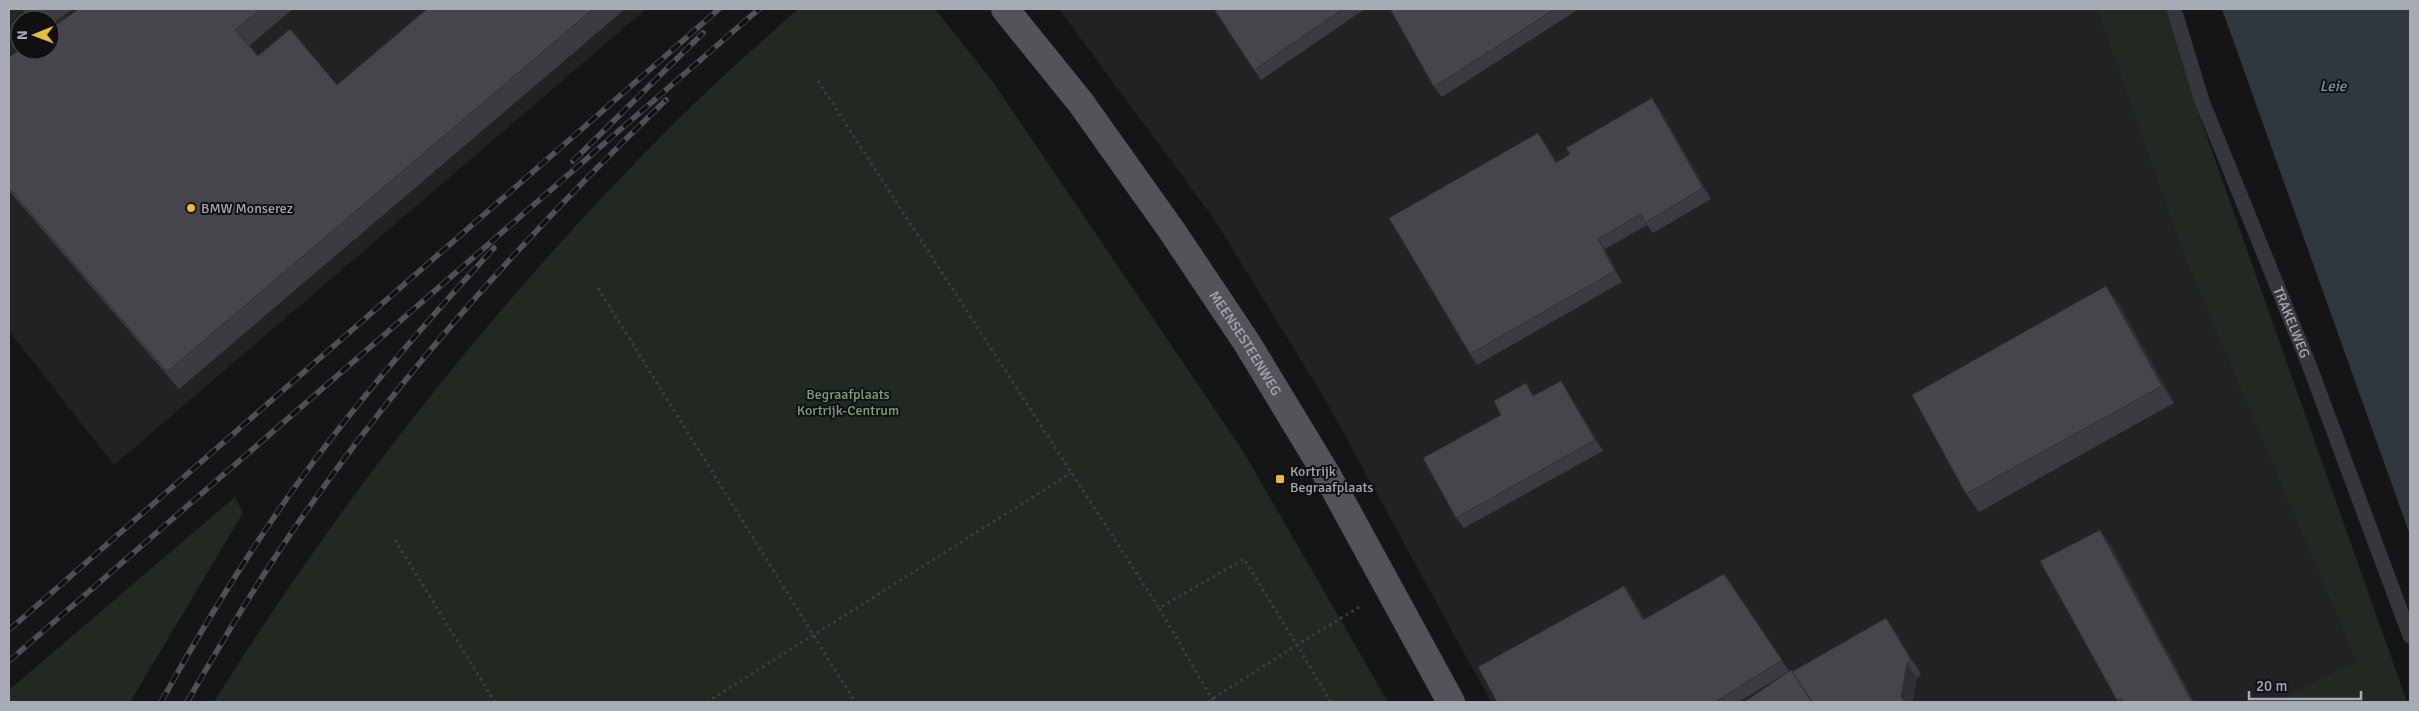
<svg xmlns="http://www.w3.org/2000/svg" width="2419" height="711" viewBox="0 0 2419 711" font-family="Signika,sans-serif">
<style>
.built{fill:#222124}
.green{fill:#222923;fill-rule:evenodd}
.water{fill:#2f373f}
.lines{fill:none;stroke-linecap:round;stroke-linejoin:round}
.path{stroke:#3d3e43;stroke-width:3;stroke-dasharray:2.5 4;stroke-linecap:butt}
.service{stroke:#36373c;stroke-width:15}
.primary{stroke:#53545a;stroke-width:28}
.rail-casing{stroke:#505156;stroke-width:5.5}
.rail{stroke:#101012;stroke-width:4;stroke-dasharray:11;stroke-linecap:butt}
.wall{fill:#3b3b40}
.shaded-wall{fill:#303034}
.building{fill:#45454a;stroke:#303034}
.poi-dot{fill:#e5bd3f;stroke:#101012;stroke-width:2}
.labels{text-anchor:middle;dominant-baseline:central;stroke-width:4;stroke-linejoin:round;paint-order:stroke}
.poi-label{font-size:14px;fill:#a8abb6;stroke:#101012;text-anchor:start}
.street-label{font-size:14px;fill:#a8abb6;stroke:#101012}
.park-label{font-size:14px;fill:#80a085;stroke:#101012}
.water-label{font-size:15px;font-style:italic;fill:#8195af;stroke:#101012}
</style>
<rect width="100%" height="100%" fill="#151517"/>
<path class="built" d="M117 9H646L114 465 9 331V83Z
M1059 9H2097L2183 253 2356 661 2275 702H1491L1326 401 1214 219Z"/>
<path class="green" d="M9 9H117L9 83ZM20 20H50V50H20Z
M798 9H935L993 82 1243 451 1388 702H214C350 484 516 277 700 98 732 67 766 38 798 9Z
M2097 9H2167L2201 120 2407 702H2275L2356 661 2183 253Z
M235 497 243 513 130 702H9V690Z"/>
<path class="water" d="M2222 9H2410V535Z"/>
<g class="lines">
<path class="path" d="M818 81 1159 608
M598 288 855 702
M395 540 495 702
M707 702 1071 473
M1208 702 1212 699 1297 645 1244 559 1159 608 1212 699 1214 702
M1331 702 1297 645 1361 606"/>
<path class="service" id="s1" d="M2174 9 2202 101 2308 362 2410 636"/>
<path class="primary" id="s2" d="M1005 9 1081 103 1172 231 1247 343 1327 475 1451 702"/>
<defs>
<path id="rail" d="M573 161 703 33
M9 630 719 9
M9 661 759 9
M161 702C202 628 246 556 295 487 356 402 424 324 494 248
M187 702C227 633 268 564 315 499 417 355 539 222 666 100"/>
</defs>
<use href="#rail" class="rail-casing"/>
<use href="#rail" class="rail"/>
</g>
<path class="wall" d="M22 9H73L50 25V20H30Z
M79 9H293L249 46 258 56 337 85 427 9H625L179 389 9 191V57Z
M1214 9H1365L1261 80Z
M1390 9H1579L1442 97 1434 87Z
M1659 108 1711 199 1653 233 1647 225 1605 249 1622 282 1477 365 1470 354 1545 143 1556 162Z
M2119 304 2174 403 1979 512 1966 494Z
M1568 392 1603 451 1464 528 1456 518 1534 396Z
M2110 544 2194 702H2118L2040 561Z
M1731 584 1789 671 1739 702H1497L1624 586 1631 596 1644 619Z
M1886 618 1896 633 1921 674 1917 678 1744 702 1792 672Z"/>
<path class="shaded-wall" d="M1652 98 1659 108 1711 199 1703 188Z
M1538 133 1545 143 1563 173 1556 163Z
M1598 239 1605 249 1622 282 1615 271Z
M2106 286 2119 304 2174 403 2162 386Z
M1561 381 1568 392 1603 451 1595 440Z
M2100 530 2110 544 2194 702H2192Z
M1624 586 1631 596 1650 630 1643 620Z
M1886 618 1896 633 1921 674 1911 660Z
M1907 663 1917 678 1913 702H1905L1901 697Z"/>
<path class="building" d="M79 9H261L235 30 258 56 290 29 337 85 427 9H593L167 372 9 188V57L20 50H50V29Z
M1214 9H1343L1254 70Z
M1390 9H1555L1434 87Z
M1652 98 1703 188 1645 223 1641 214 1598 239 1615 271 1470 354 1389 218 1538 133 1556 163 1570 154 1566 148Z
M2106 286 2162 386 1966 494 1912 395Z
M1561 381 1595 440 1456 518 1423 458 1501 415 1494 401 1526 383 1533 396Z
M2100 530 2192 702H2123L2121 698 2117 700 2040 561Z
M1724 574 1782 660 1715 702H1497L1478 667 1624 586 1643 620Z
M1886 618 1911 660 1907 663 1901 697 1905 702H1812L1792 672Z
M1791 670 1812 702H1744Z"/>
<g class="poi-dot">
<circle cx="191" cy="208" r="5"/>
<rect x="1275" y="474" width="10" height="10" rx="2.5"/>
</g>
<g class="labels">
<g class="poi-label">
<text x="201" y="208">BMW Monserez</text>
<text x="1290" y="471">Kortrijk<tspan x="1290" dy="16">Begraafplaats</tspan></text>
</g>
<g class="street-label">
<text stroke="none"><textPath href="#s1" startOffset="335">TRAKELWEG</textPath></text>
<text stroke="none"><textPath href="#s2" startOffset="412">MEENSESTEENWEG</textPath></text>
</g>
<g class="park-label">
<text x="848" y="394">Begraafplaats<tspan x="848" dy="16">Kortrijk-Centrum</tspan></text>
</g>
<g class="water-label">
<text x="2333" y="86">Leie</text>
</g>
</g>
<rect width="2419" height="711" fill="none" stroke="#a8abb6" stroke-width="20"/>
<g transform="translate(35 35) rotate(269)"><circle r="24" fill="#101012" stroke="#4d4e54"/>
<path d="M0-4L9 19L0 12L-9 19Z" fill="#e5bd3f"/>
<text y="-8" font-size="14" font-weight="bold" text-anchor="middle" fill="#a8abb6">N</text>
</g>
<path d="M2249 691v8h112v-8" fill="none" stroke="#a8abb6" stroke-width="2.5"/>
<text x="2256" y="691" font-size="15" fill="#a8abb6" stroke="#101012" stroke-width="4" paint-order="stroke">20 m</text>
</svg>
